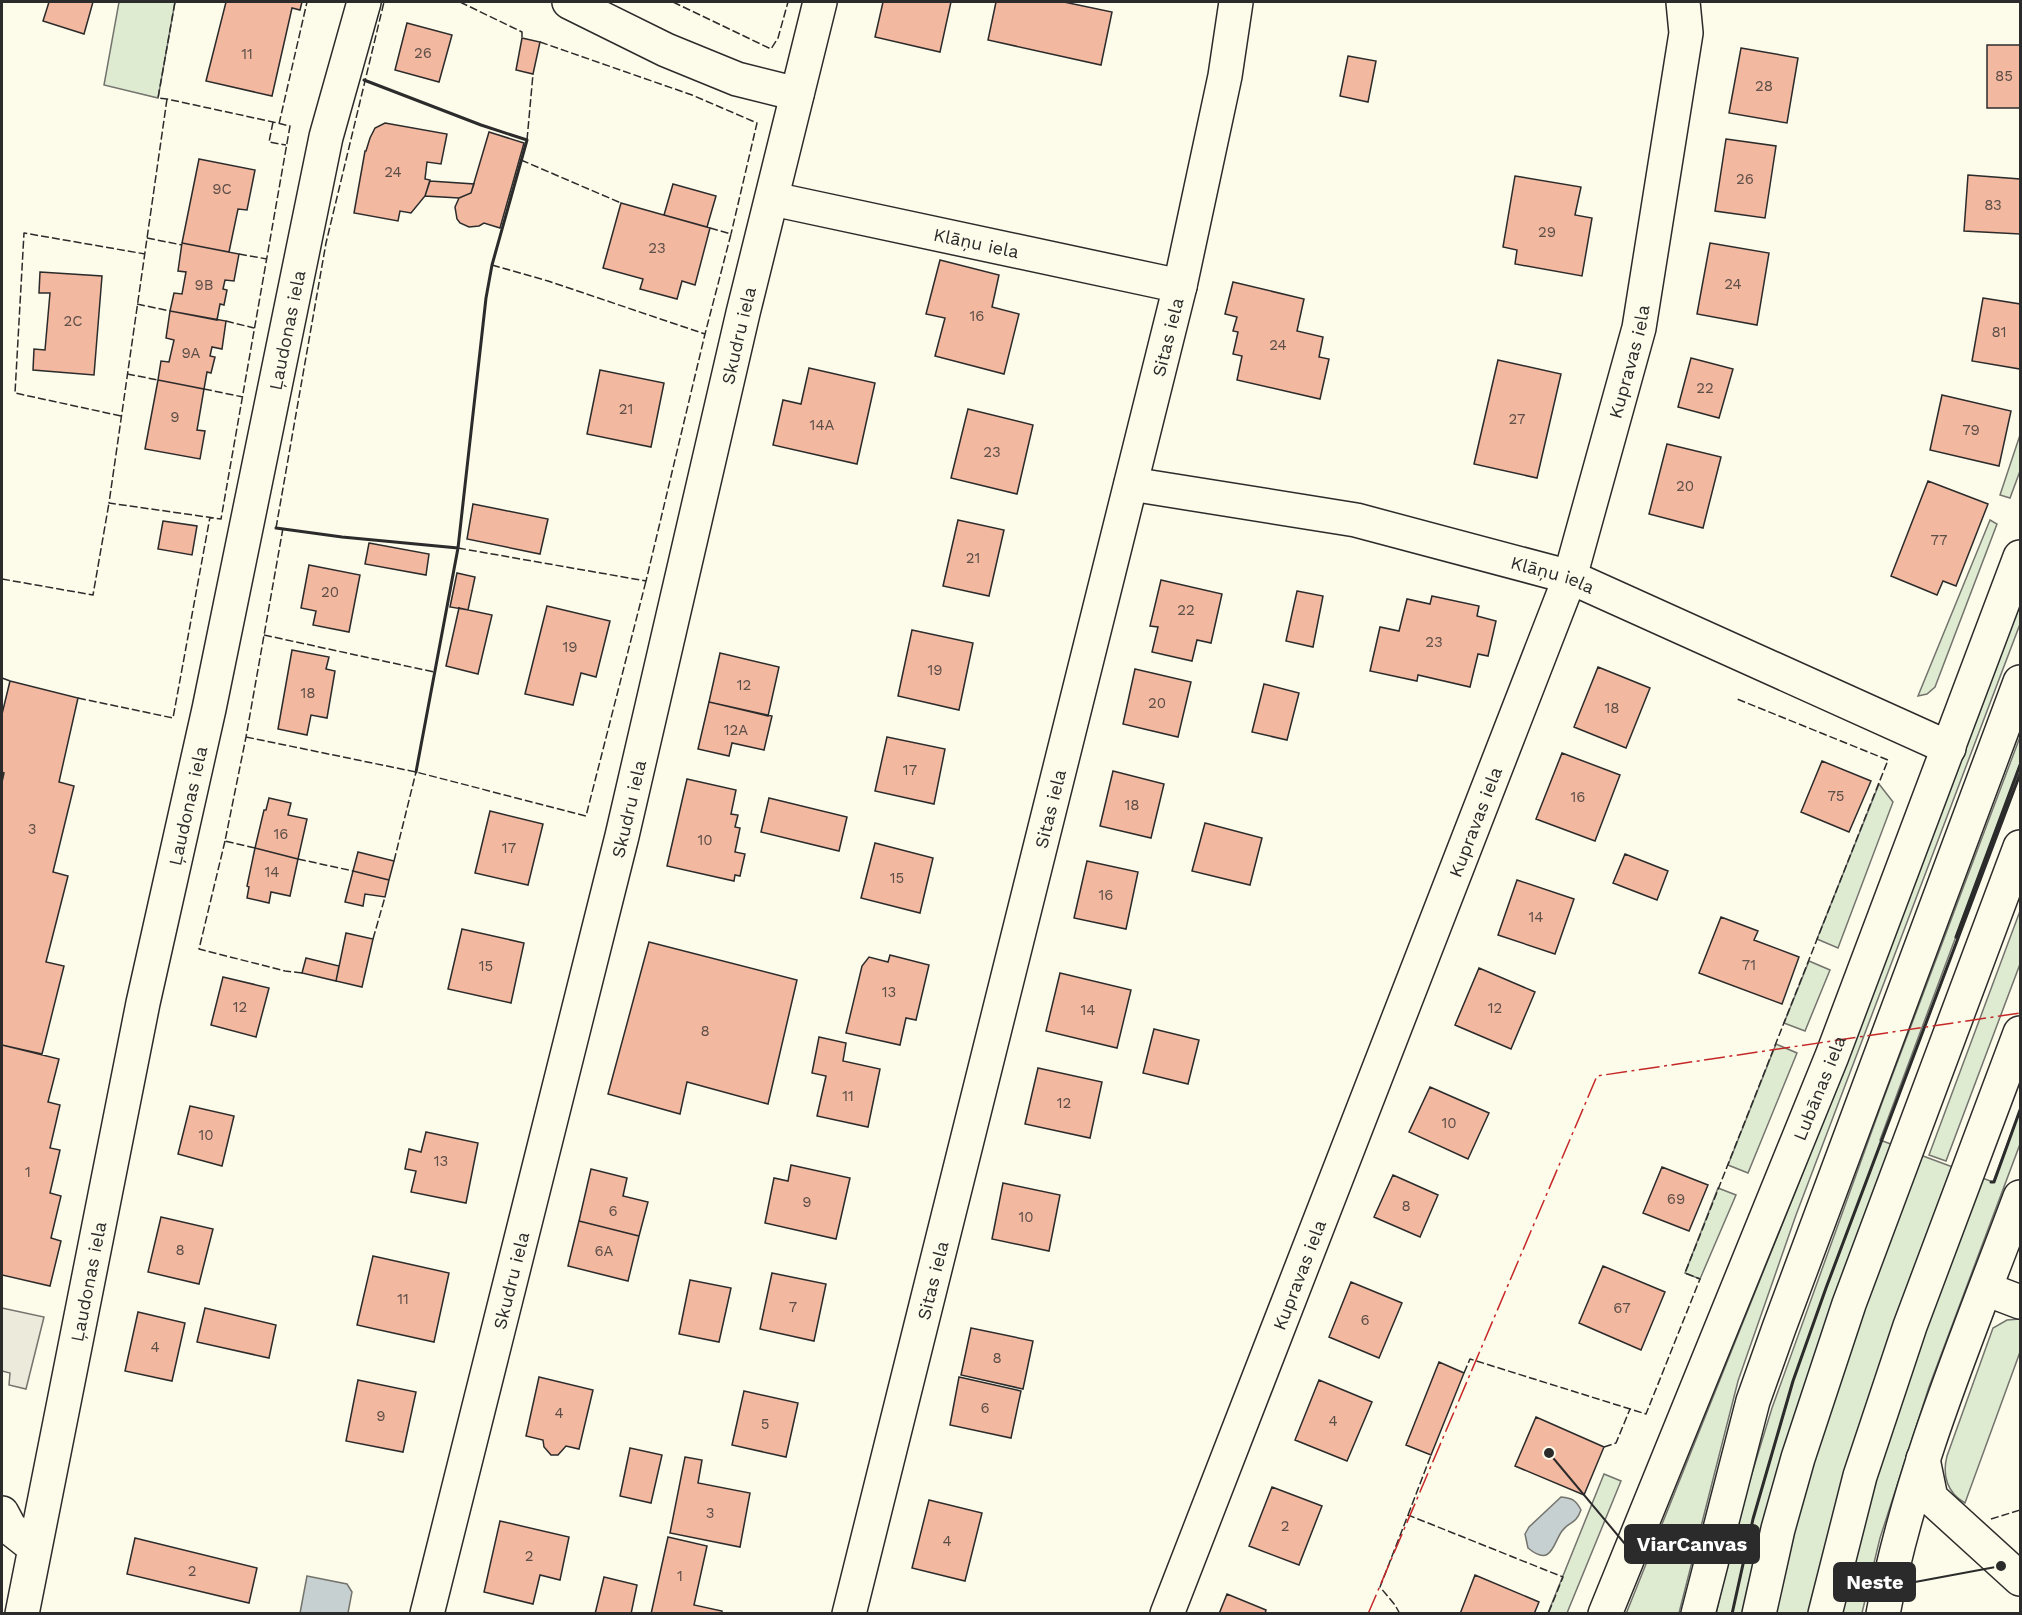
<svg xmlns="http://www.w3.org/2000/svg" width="2022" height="1615" viewBox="0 0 2022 1615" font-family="'Work Sans',sans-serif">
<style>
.green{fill:#deebd1;stroke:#74746e;stroke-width:1.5}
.parking{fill:#eceadb;stroke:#74746e;stroke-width:1.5}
.water{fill:#c7d0d0;stroke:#74746e;stroke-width:1.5}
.building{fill:#f2b8a0;stroke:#2b2b2b;stroke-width:1.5}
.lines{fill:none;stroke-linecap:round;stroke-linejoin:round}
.minor-casing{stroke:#2b2b2b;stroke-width:36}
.highway-casing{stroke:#2b2b2b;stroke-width:36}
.minor{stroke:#fdfbea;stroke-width:33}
.highway{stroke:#fdfbea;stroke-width:33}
.fence{stroke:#2b2b2b;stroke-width:1.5;stroke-dasharray:8 3;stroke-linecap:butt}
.wall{stroke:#2b2b2b;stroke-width:3}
.power{stroke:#c62828;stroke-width:1.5;stroke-dasharray:21 4.5 3 4.5;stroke-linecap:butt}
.labels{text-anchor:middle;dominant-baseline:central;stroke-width:4.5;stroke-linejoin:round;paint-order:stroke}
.number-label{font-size:15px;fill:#5d4e48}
.street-label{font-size:18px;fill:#2b2b2b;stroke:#fdfbea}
.leader{fill:none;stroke:#2b2b2b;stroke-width:2}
.callout-dot{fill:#2b2b2b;stroke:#fdfbea;stroke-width:2}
.callout{fill:#2b2b2b;stroke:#2b2b2b;stroke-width:2}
.callout-label{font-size:20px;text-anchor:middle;font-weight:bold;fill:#fff}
</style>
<rect width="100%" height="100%" fill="#fdfbea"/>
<path class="green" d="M119 2H175L158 98 104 85Z
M2020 435V471L2010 498 2000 495Z
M1990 520 1997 524 1935 687 1927 694 1918 696Z
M2020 603V624L1796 1215 1738 1381 1679 1613 1626 1614 1802 1175Z
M2020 737V765L1880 1140 1993 1182 2020 1110V1144L1929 1387 1880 1538 1862 1613 1716 1614 1738 1519 1772 1408 1883 1100Z
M1879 784 1893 802 1838 948 1817 939Z
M2020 911V964L1946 1161 1929 1155Z
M1809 961 1830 970 1805 1031 1784 1023Z
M1776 1044 1797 1053 1748 1173 1728 1165Z
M1718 1188 1736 1195 1700 1279 1685 1273Z
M2020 1319V1352L1965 1503C1947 1493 1942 1475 1947 1456L1993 1328 2007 1320Z
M1604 1474 1621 1481 1567 1613H1548Z"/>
<path class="parking" d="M2 1308 44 1317 26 1389 9 1385 10 1373 2 1371Z"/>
<path class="water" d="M1561 1497C1572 1498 1576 1500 1581 1510 1575 1526 1570 1520 1562 1531 1553 1543 1552 1568 1528 1548L1525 1534 1529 1527Z
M307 1576 347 1584 352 1592 348 1613H300Z"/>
<path class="building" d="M49 2H93L84 34 43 21Z
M226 2H302L300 10 292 8 272 96 206 81Z
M883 2H951L940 52 875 37Z
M996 2H1064L1112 12 1101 65 988 40Z
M407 23 452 35 439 82 395 70Z
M522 38 540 42 533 74 516 70Z
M1987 45H2020V108H1987Z
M1741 48 1798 58 1787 123 1729 113Z
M1348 56 1376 61 1368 102 1340 96Z
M385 123 447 134 441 164 427 162 425 179 430 180 425 196 411 213 400 211 398 221 354 213 365 151H366L370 138 375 128Z
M489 132 524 143 500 228 484 223 479 226 469 227 460 223 457 219 455 207 459 198 471 193Z
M1726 139 1776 146 1765 218 1715 211Z
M199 159 255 170 247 210 238 209 229 252 182 243Z
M1968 175 2020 179V234L1964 231Z
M1515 176 1581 187 1575 215 1592 218 1582 276 1515 264 1517 250 1503 247Z
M430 181 474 184 471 193 459 198 425 196Z
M673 184 716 196 707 227 664 215Z
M621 203 710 228 695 285 682 281 677 299 640 289 643 279 603 268Z
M182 243 239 254 234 281 225 280 223 289 227 290 224 305 220 304 217 320 170 311 174 293 182 294 186 272 178 271Z
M1710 243 1769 253 1757 325 1697 314Z
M940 260 999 275 992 307 1019 314 1004 374 935 356 945 318 926 314Z
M40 272 102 276 94 375 33 370 34 349 45 350 50 293H39Z
M1233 282 1304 299 1297 331 1323 337 1319 357 1329 359 1320 399 1237 380 1242 356 1233 354 1238 332 1233 331 1237 317 1225 314Z
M1983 298 2020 304V369L1972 361Z
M170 311 226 321 222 349 212 347 210 356 215 357 211 373 207 372 204 389 158 380 161 361 169 362 174 340 166 338Z
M1691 358 1733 369 1719 418 1678 407Z
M1498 360 1561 374 1537 478 1474 464Z
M809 368 875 383 857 464 773 445 783 400 801 404Z
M600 370 664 383 651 447 587 434Z
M158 380 204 389 197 430 205 431 200 459 145 449Z
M1942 395 2011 411 1999 466 1930 450Z
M968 409 1033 425 1017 494 951 478Z
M1667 444 1721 457 1703 528 1649 514Z
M1928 481 1988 504 1956 586 1943 581 1937 595 1891 576Z
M473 504 548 519 540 554 467 539Z
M958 520 1004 530 989 596 943 586Z
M163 521 197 526 192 555 158 549Z
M369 543 429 554 426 575 365 564Z
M309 565 360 575 349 632 313 625 316 611 301 608Z
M457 573 475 577 468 610 450 607Z
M1161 580 1222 594 1211 643 1197 640 1192 661 1152 652 1158 627 1150 626Z
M1297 591 1323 596 1313 647 1286 641Z
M1432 596 1479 606 1477 616 1496 621 1488 656 1478 654 1470 687 1418 675 1417 681 1370 671 1380 627 1399 631 1407 599 1430 604Z
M547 606 610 621 596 677 581 673 573 705 525 694Z
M459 608 492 615 478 674 446 666Z
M912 630 973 643 959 710 898 696Z
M292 650 329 657 326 669 335 671 327 718 311 715 307 735 278 729Z
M720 653 779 667 768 716 709 702Z
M1598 667 1650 688 1626 748 1574 727Z
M1135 669 1191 682 1178 737 1123 724Z
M10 681 78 698 59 782 74 786 53 872 68 876 46 962 64 966 42 1054 2 1045V782L4 773 2 772V714Z
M1264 684 1299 693 1287 740 1252 732Z
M709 702 772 716 764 750 732 743 729 756 698 749Z
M887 737 945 749 934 804 875 791Z
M1562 753 1620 775 1595 841 1536 819Z
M1822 761 1871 781 1849 832 1801 812Z
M1113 771 1164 784 1151 838 1100 826Z
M687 779 736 790 731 814 738 815 735 827 740 828 735 852 745 854 740 876 735 875 734 881 667 866Z
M269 798 291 803 288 815 307 819 298 859 255 848 264 810H266Z
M769 798 847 817 839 851 761 832Z
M490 811 543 824 528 885 475 873Z
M1205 823 1262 838 1250 885 1192 871Z
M875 843 933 858 920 913 861 898Z
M255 848 298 859 290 896 271 892 269 903 247 898 249 887 247 886Z
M358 852 394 861 389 880 353 871Z
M1625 854 1668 871 1657 900 1613 883Z
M1087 861 1138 872 1126 929 1074 918Z
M353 871 389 880 385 897 365 894 363 906 345 902Z
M1517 880 1574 899 1555 954 1498 935Z
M1721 917 1758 931 1754 940 1799 957 1782 1004 1699 973Z
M462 929 524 943 511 1003 448 989Z
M346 933 373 939 362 987 336 981Z
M649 942 797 980 768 1104 687 1082 680 1114 608 1094Z
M890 955 929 965 916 1020 906 1018 900 1045 846 1033 862 966 869 957 888 962Z
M306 958 339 966 336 981 302 973Z
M1479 968 1535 992 1511 1049 1455 1025Z
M1060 973 1131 990 1117 1048 1046 1031Z
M223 977 269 988 256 1037 211 1025Z
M1154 1029 1199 1040 1188 1084 1143 1073Z
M819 1037 846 1043 843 1061 880 1069 868 1127 817 1116 826 1076 812 1073Z
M2 1045 59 1059 48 1102 60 1105 50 1148 60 1150 50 1193 61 1196 51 1238 61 1241 50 1286 2 1275Z
M1038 1068 1102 1082 1090 1138 1025 1124Z
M1430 1087 1489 1113 1468 1159 1409 1132Z
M190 1106 234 1116 222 1166 178 1154Z
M426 1132 478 1143 466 1203 411 1192 416 1171 405 1169 409 1149 421 1152Z
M791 1165 850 1178 836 1239 765 1223 774 1178 788 1181Z
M1662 1167 1708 1185 1689 1231 1643 1213Z
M591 1169 627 1178 623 1196 648 1202 639 1236 579 1221Z
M1393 1175 1438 1195 1420 1237 1374 1217Z
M1003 1183 1060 1195 1049 1251 992 1239Z
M161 1217 213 1229 199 1284 148 1272Z
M579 1221 639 1236 628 1281 568 1266Z
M373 1256 449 1273 434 1342 357 1325Z
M1603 1266 1665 1292 1641 1350 1579 1323Z
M772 1273 826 1284 814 1341 760 1329Z
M690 1280 731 1288 719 1342 679 1334Z
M1351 1282 1402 1303 1379 1358 1329 1337Z
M205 1308 276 1325 269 1358 197 1342Z
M138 1312 185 1323 172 1381 125 1371Z
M971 1328 1033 1341 1023 1389 961 1375Z
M1439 1362 1464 1373 1431 1455 1406 1445Z
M539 1377 593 1390 579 1449 566 1446 558 1455H551L544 1447 543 1440 526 1436Z
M959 1377 1021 1391 1011 1438 950 1425Z
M358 1380 416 1392 403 1452 346 1441Z
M1319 1380 1372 1402 1347 1461 1295 1440Z
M744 1391 798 1403 786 1457 732 1445Z
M1536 1417 1604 1447 1584 1495 1515 1466Z
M630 1448 662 1455 651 1503 620 1496Z
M685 1457 702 1460 698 1483 750 1493 740 1547 670 1533Z
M1272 1487 1322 1506 1299 1565 1249 1546Z
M929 1500 982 1513 965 1581 912 1568Z
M500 1521 569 1537 560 1580 540 1575 533 1604 484 1592Z
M668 1537 707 1546 694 1605 722 1611V1614H651Z
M135 1538 257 1568 249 1603 127 1574Z
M1475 1575 1539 1602 1534 1614H1460Z
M604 1577 637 1585 631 1614H595Z
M1227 1594 1266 1610 1265 1614H1219Z"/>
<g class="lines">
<defs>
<g id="minor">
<path d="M569 2 666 50 737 79 797 94"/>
<path id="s1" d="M773 199 1180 286"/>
<path id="s2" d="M1131 484 1356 520 1570 577 1949 748"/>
<path d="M1986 1289 2020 1302"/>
<path d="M1923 1459 1931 1498 2020 1579"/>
<path d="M2 1513 10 1528 34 1547"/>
<path id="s3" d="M22 1614 143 1003 209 709 326 137 364 2"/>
<path id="s4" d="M427 1614 622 836 743 313 820 2"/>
<path id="s5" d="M849 1614 1180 286 1225 76 1236 2"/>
<path id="s6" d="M1167 1614 1570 577 1639 328 1686 33 1683 2"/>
<path id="s7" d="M1605 1614 1832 1056 2020 557"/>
</g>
<path id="highway" d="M1698 1614 1753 1401 1779 1328 2020 682
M1759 1614 1778 1529 1798 1458 1849 1304 2020 847
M1825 1614 1860 1476 1910 1326 2020 1033
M1883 1614C1909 1473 1970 1331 2020 1197"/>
</defs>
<use href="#minor" class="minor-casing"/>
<use href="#highway" class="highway-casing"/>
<use href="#minor" class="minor"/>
<use href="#highway" class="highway"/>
<path class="fence" d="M460 2 522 32V38
M673 2 771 49 778 38 788 2
M540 42 692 95 757 123 731 234
M167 99 109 503 221 519 290 126 273 122 167 99 158 98 175 2
M273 122 269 142 286 145
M279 124 307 2
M527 140 533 74
M521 160 621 203
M147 238 182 245
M239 254 267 259
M492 265 548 281 705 334 731 234 710 228
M137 304 170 311
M226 321 254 328
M127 374 158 380
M204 389 243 397
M121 416 15 393 24 233 145 254
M276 528 326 243 384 2
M458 548 646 581 705 334
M2 601V579L93 595 109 503
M264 635 434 672
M2 678 10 681
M78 698 173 718 210 517
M246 737 416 772 586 816 646 581
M225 841 199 949 285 971 302 973
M255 848 225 841 246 737 283 528
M298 859 353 871
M394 861 416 772
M373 939 385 897
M1464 1373 1470 1359 1646 1414 1700 1279 1685 1273 1888 760 1737 699
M1604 1447 1616 1443 1630 1409
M1408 1515 1431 1455
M1991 1519 2020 1510
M1400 1614 1395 1605 1380 1587 1408 1515 1563 1577 1548 1614"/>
<path class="wall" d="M276 528 342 537 458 548 486 298 492 265 527 140 481 125 364 80
M416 772 458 548
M1956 937 2020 765
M1991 1182H1994L2020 1110
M1732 1614 1753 1519 1793 1381 1826 1288 2020 774"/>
<path class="power" d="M1368 1614 1597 1076 2020 1013"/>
</g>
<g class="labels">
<g class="number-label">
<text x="423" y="53">26</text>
<text x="247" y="54">11</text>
<text x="2004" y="76">85</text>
<text x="1764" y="86">28</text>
<text x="393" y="172">24</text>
<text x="1745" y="179">26</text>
<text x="222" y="189">9C</text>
<text x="1993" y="205">83</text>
<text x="1547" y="232">29</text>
<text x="657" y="248">23</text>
<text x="1733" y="284">24</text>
<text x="204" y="285">9B</text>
<text x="977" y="316">16</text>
<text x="73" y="321">2C</text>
<text x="1999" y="332">81</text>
<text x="1278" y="345">24</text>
<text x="191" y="353">9A</text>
<text x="1705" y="388">22</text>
<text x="626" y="409">21</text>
<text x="175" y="417">9</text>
<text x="1517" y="419">27</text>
<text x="822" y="425">14A</text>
<text x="1971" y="430">79</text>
<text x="992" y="452">23</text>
<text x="1685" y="486">20</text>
<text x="1939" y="540">77</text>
<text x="973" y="558">21</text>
<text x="330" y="592">20</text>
<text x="1186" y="610">22</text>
<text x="1434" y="642">23</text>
<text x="570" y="647">19</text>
<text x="935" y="670">19</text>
<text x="744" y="685">12</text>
<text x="308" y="693">18</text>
<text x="1157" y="703">20</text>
<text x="1612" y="708">18</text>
<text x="736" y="730">12A</text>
<text x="910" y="770">17</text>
<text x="1836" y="796">75</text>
<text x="1578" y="797">16</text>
<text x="1132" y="805">18</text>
<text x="32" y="829">3</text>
<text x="281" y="834">16</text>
<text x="705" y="840">10</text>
<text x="509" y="848">17</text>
<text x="272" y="872">14</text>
<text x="897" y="878">15</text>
<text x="1106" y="895">16</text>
<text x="1536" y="917">14</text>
<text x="1749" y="965">71</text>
<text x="486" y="966">15</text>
<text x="889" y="992">13</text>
<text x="240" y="1007">12</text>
<text x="1495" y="1008">12</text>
<text x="1088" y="1010">14</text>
<text x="705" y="1031">8</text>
<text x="848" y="1096">11</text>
<text x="1064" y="1103">12</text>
<text x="1449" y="1123">10</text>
<text x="206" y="1135">10</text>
<text x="441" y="1161">13</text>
<text x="28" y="1172">1</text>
<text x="1676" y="1199">69</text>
<text x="807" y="1202">9</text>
<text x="1406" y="1206">8</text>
<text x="613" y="1211">6</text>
<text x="1026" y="1217">10</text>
<text x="180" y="1250">8</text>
<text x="604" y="1251">6A</text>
<text x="403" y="1299">11</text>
<text x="793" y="1307">7</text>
<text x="1622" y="1308">67</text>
<text x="1365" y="1320">6</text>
<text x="155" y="1347">4</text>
<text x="997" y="1358">8</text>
<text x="985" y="1408">6</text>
<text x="559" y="1413">4</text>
<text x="381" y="1416">9</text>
<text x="1333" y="1421">4</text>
<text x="765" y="1424">5</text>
<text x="710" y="1513">3</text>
<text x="1285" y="1526">2</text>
<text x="947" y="1541">4</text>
<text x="529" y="1556">2</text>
<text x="192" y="1571">2</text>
<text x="680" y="1576">1</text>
</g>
<g class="street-label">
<text stroke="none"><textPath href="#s1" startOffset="208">Klāņu iela</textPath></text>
<text stroke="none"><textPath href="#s3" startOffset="1311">Ļaudonas iela</textPath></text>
<text stroke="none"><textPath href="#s4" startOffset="1316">Skudru iela</textPath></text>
<text stroke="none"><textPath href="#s5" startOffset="1316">Sitas iela</textPath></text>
<text stroke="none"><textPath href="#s6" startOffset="1336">Kupravas iela</textPath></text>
<text stroke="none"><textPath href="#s2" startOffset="432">Klāņu iela</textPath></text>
<text stroke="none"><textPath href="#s3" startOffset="825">Ļaudonas iela</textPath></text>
<text stroke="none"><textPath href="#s4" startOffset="830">Skudru iela</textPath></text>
<text stroke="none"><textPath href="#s5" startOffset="830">Sitas iela</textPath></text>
<text stroke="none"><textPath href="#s6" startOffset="850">Kupravas iela</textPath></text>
<text stroke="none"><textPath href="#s7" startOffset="568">Lubānas iela</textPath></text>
<text stroke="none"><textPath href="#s6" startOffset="364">Kupravas iela</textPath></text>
<text stroke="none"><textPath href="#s4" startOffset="344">Skudru iela</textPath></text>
<text stroke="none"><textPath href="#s5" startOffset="344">Sitas iela</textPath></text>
<text stroke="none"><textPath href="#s3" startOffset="339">Ļaudonas iela</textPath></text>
</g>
</g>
<path class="leader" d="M1549 1453L1625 1544M2001 1566L1915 1582"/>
<g class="callout-dot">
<circle cx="1549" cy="1453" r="6"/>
<circle cx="2001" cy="1566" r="6"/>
</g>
<g class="callout">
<rect x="1625" y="1525" width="134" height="38" rx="6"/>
<rect x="1834" y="1563" width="81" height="38" rx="6"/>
</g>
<g class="callout-label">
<text x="1692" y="1551">ViarCanvas</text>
<text x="1875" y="1589">Neste</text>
</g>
<rect width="2022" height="1615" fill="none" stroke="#2b2b2b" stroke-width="6"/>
</svg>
